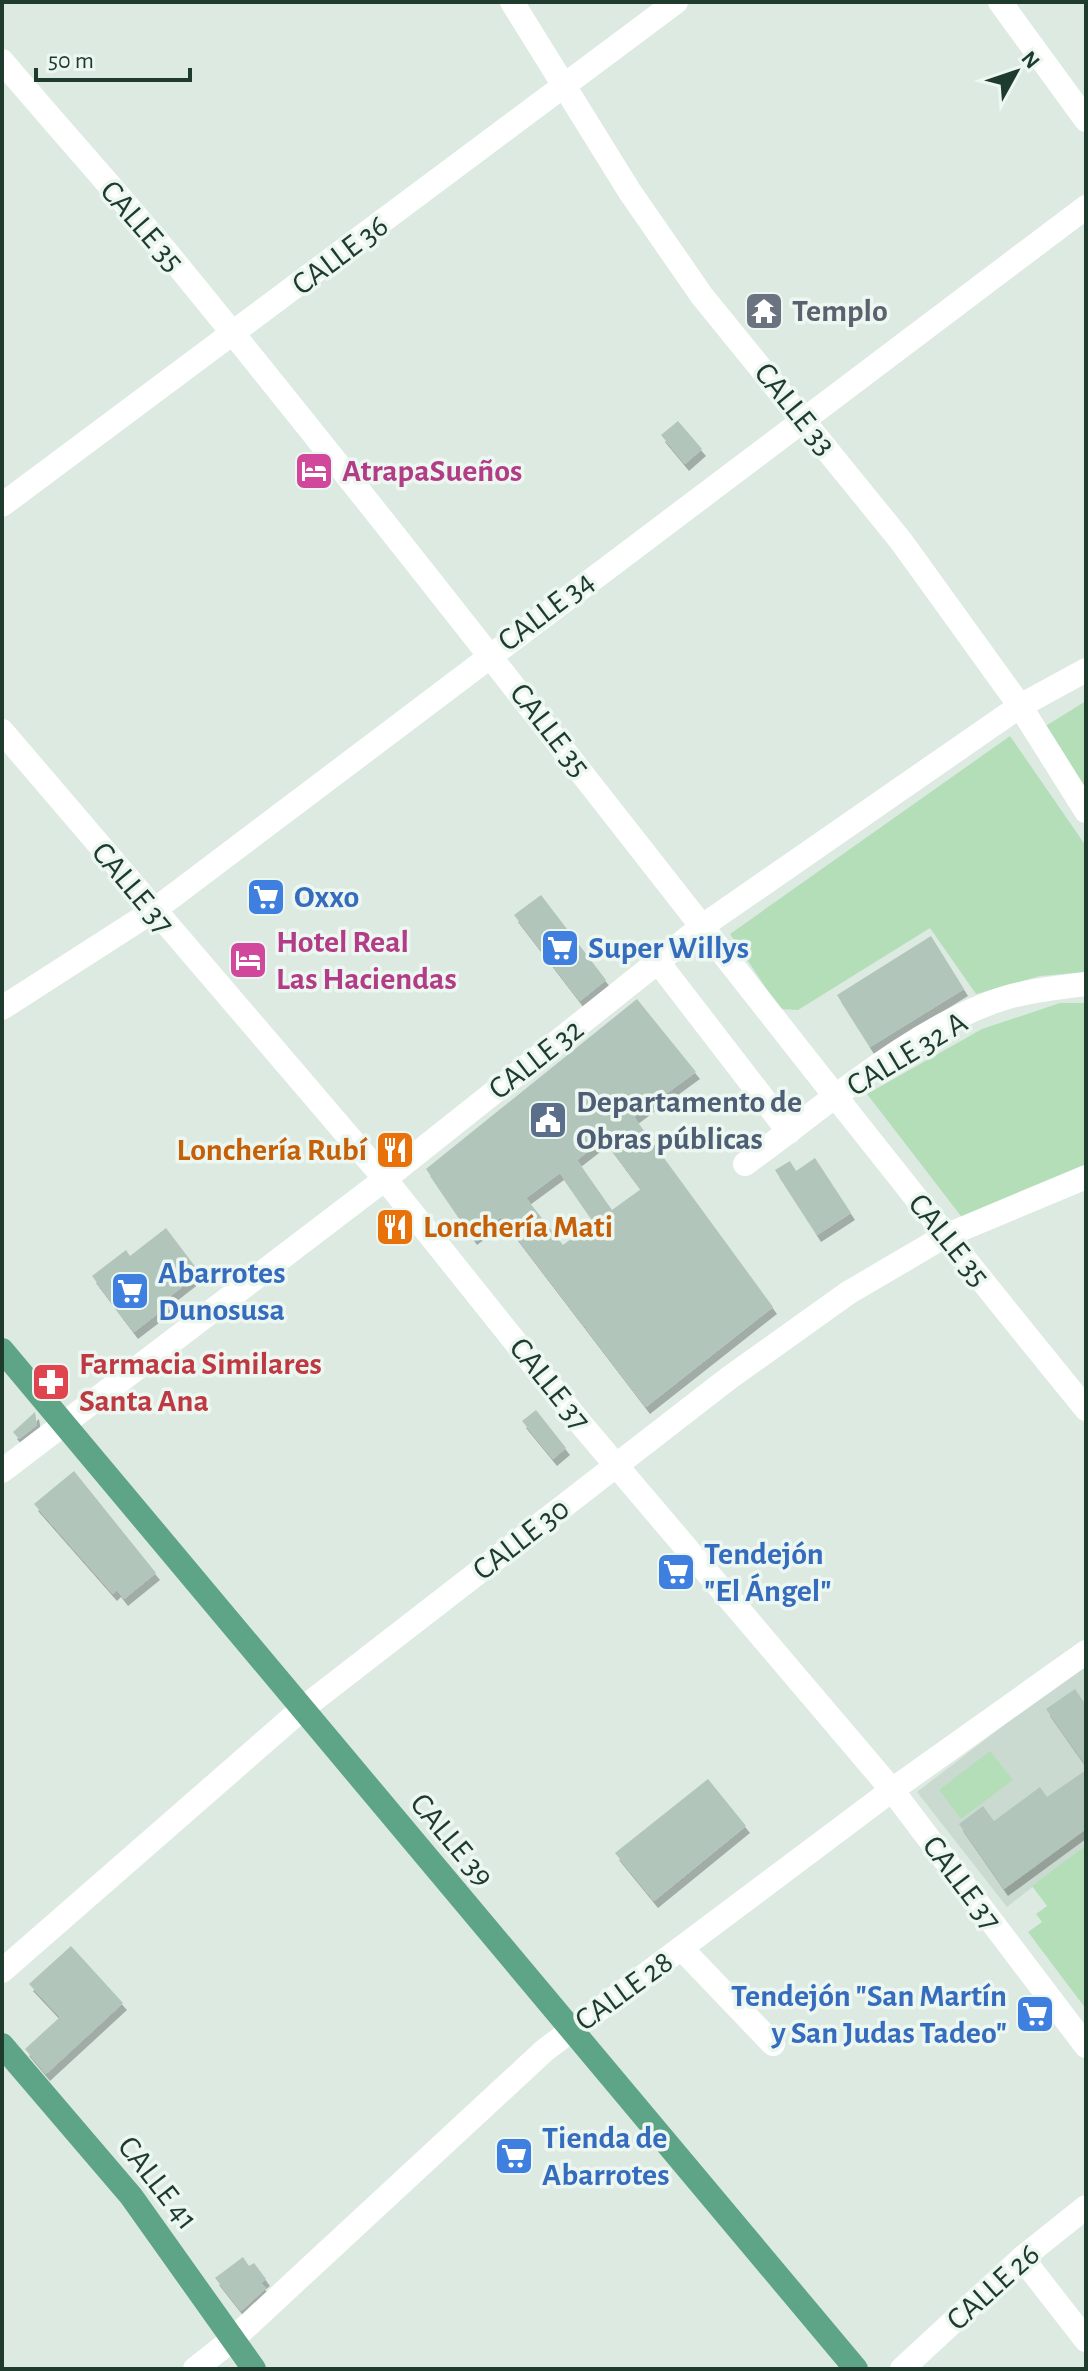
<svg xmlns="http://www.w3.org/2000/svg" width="1088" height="2371" viewBox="0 0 1088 2371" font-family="'Alegreya Sans',sans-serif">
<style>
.built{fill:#cbdad1}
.green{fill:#b4deb8}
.building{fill:#b2c5bb;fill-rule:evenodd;filter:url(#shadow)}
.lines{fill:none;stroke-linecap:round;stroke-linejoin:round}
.minor{stroke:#fff;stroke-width:24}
.major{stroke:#5ea486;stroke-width:24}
.labels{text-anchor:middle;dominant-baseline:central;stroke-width:7;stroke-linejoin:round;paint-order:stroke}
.street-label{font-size:32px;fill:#1e3b2e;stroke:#edf7f1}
.worship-label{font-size:32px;font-weight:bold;fill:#5b616d;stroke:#edf7f1;text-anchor:start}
.hotel-label{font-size:32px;font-weight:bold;fill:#b23c85;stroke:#edf7f1;text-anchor:start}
.shop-label{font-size:32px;font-weight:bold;fill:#366cbe;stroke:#edf7f1;text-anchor:start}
.service-label{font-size:32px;font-weight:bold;fill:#4e5e75;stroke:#edf7f1;text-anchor:start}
.food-label{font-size:32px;font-weight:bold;fill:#c56008;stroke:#edf7f1;text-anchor:end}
.health-label{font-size:32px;font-weight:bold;fill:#be3a42;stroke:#edf7f1;text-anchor:start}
</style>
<defs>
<filter id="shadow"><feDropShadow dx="4" dy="7" stdDeviation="0" flood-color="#0004"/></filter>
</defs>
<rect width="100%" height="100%" fill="#ddeae2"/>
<path class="built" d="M1086 1662V1845L1007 1907 917 1792Z"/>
<path class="green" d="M1086 701V790L1044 727Z
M1010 736 1086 846V972L1040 976 976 994 930 928 798 1010 780 1009 730 934Z
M1060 1003H1086V1165L964 1220 867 1094 982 1029Z
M990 1751 1013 1780 961 1819 939 1790Z
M1086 1845V2009L1028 1932 1042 1922 1036 1914 1047 1906 1032 1886Z"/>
<path class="building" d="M678 421 702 449 685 464 661 435Z
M541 895 606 980 580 1001 514 915Z
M931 936 964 989 870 1047 837 995Z
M637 999 696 1072 634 1117 773 1307 646 1407 501 1217 473 1238 426 1169ZM604 1139 641 1189 612 1210 577 1160ZM560 1173 594 1222 563 1245 526 1198Z
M815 1158 851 1213 817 1235 775 1170 790 1161 796 1171Z
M166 1228 200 1273 164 1301 168 1306 134 1332 92 1276 126 1250 130 1256Z
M536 1410 566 1448 553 1459 522 1421Z
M35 1412 37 1425 19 1439 13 1432Z
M74 1471 156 1573 124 1599 117 1590 113 1594 34 1504Z
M1075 1689 1086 1705V1766L1046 1709Z
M1086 1770V1829L1004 1889 959 1824 983 1806 994 1821 1040 1787 1047 1797Z
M708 1779 746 1826 654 1901 615 1853Z
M71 1946 123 2003 46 2074 25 2049 60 2017 29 1984Z
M243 2257 249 2266 254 2263 266 2279 261 2283 266 2288 241 2311 215 2278Z"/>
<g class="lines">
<path class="minor" d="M512 2 630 192 702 296 901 541 1020 706 1086 811
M1000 2 1086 120
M2 61C62 132 124 200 183 272 489 647 780 1034 1086 1409
M2 505 676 2
M2 731 385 1179 581 1424 892 1790 1086 2046
M658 962 789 1132
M2 1008 153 911 1086 207
M745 1164C820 1110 919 1023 1008 997 1033 990 1060 987 1086 984
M2 1471 385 1179 704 925 1020 706 1086 670
M682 1949 773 2044
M2 1971 302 1709 729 1378 848 1293 945 1236 1086 1177
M1022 2258 1086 2340
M195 2369 233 2339 545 2050 892 1790 1086 1652
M902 2369 1022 2258 1086 2207"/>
<path class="major" d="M2 1350 856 2369
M2 2045 131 2196 254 2369"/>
</g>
<defs>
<symbol id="temple-square" viewBox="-11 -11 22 22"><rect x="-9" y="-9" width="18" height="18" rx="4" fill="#6b7280" stroke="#edf7f1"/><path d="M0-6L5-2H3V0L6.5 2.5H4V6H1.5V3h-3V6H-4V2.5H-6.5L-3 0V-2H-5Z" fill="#fff"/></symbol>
<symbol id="hotel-square" viewBox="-11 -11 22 22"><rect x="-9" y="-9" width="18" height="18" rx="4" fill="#d1479c" stroke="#edf7f1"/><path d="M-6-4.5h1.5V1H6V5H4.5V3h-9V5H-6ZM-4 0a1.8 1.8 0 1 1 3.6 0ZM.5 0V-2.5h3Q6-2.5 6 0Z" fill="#fff"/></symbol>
<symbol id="supermarket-square" viewBox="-11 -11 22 22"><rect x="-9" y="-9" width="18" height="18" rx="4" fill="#3f7fe0" stroke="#edf7f1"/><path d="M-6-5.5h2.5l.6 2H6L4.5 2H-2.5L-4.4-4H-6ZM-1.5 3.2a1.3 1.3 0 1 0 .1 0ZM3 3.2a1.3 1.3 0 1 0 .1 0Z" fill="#fff"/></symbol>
<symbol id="civic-square" viewBox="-11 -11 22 22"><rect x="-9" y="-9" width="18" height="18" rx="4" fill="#5c6f8a" stroke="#edf7f1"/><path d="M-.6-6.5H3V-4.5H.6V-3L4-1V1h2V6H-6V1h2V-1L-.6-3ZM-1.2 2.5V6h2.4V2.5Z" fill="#fff"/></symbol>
<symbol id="restaurant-square" viewBox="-11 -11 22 22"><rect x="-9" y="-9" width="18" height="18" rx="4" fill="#e8710a" stroke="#edf7f1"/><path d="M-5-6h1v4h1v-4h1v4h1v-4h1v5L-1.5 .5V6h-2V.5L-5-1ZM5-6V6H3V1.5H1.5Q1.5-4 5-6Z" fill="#fff"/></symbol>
<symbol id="pharmacy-square" viewBox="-11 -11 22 22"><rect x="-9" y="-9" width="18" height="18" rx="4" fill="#e0444e" stroke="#edf7f1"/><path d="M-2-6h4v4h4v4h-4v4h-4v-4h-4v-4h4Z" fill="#fff"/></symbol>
</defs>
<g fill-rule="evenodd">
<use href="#temple-square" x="742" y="289" width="44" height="44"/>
<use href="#hotel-square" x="292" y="449" width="44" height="44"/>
<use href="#supermarket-square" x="244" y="875" width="44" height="44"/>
<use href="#supermarket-square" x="538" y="926" width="44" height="44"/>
<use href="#hotel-square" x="226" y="938" width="44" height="44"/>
<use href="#civic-square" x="526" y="1098" width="44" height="44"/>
<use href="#restaurant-square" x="373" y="1128" width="44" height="44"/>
<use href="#restaurant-square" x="373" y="1205" width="44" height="44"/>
<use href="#supermarket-square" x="108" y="1269" width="44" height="44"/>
<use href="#pharmacy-square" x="29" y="1360" width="44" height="44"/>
<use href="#supermarket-square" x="654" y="1550" width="44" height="44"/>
<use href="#supermarket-square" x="1013" y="1992" width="44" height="44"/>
<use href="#supermarket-square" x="492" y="2134" width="44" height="44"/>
</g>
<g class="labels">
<g class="street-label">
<text transform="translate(142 226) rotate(49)">CALLE 35</text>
<text transform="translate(340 255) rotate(-37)">CALLE 36</text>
<text transform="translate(795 409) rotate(51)">CALLE 33</text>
<text transform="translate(546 611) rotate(-37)">CALLE 34</text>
<text transform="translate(550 730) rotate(52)">CALLE 35</text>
<text transform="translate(133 888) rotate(50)">CALLE 37</text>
<text transform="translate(907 1054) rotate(-31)">CALLE 32 A</text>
<text transform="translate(536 1059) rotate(-38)">CALLE 32</text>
<text transform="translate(949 1240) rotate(51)">CALLE 35</text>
<text transform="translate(550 1384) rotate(51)">CALLE 37</text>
<text transform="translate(521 1539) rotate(-38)">CALLE 30</text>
<text transform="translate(452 1840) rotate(50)">CALLE 39</text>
<text transform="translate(962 1883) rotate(53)">CALLE 37</text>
<text transform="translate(624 1991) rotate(-36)">CALLE 28</text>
<text transform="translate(158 2183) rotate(52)">CALLE 41</text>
<text transform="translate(993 2287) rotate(-42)">CALLE 26</text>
</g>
<g class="worship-label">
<text x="792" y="311">Templo</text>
</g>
<g class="hotel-label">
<text x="342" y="471">AtrapaSueños</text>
<text x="276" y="942">Hotel Real<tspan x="276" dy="37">Las Haciendas</tspan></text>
</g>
<g class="shop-label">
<text x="294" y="897">Oxxo</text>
<text x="588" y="948">Super Willys</text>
<text x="158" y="1273">Abarrotes<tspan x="158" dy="37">Dunosusa</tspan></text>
<text x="704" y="1554">Tendejón<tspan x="704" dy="37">"El Ángel"</tspan></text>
<text x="1007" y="1996" text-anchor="end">Tendejón "San Martín<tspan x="1007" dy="37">y San Judas Tadeo"</tspan></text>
<text x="542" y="2138">Tienda de<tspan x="542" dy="37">Abarrotes</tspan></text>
</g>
<g class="service-label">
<text x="576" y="1102">Departamento de<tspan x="576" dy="37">Obras públicas</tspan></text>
</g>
<g class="food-label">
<text x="367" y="1150">Lonchería Rubí</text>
<text x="423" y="1227" text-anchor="start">Lonchería Mati</text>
</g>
<g class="health-label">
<text x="79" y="1364">Farmacia Similares<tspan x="79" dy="37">Santa Ana</tspan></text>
</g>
</g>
<rect width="1088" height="2371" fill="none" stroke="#1e3b2e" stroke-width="8"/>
<g transform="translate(1016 72) rotate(50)" stroke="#edf7f1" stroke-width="6" paint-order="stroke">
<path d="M0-6L14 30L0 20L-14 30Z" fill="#1e3b2e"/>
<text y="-12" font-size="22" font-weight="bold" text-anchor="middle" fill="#1e3b2e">N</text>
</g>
<path d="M36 68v12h154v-12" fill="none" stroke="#1e3b2e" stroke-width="4"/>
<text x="48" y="68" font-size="24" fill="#1e3b2e" stroke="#edf7f1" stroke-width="6" paint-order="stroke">50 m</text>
</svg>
